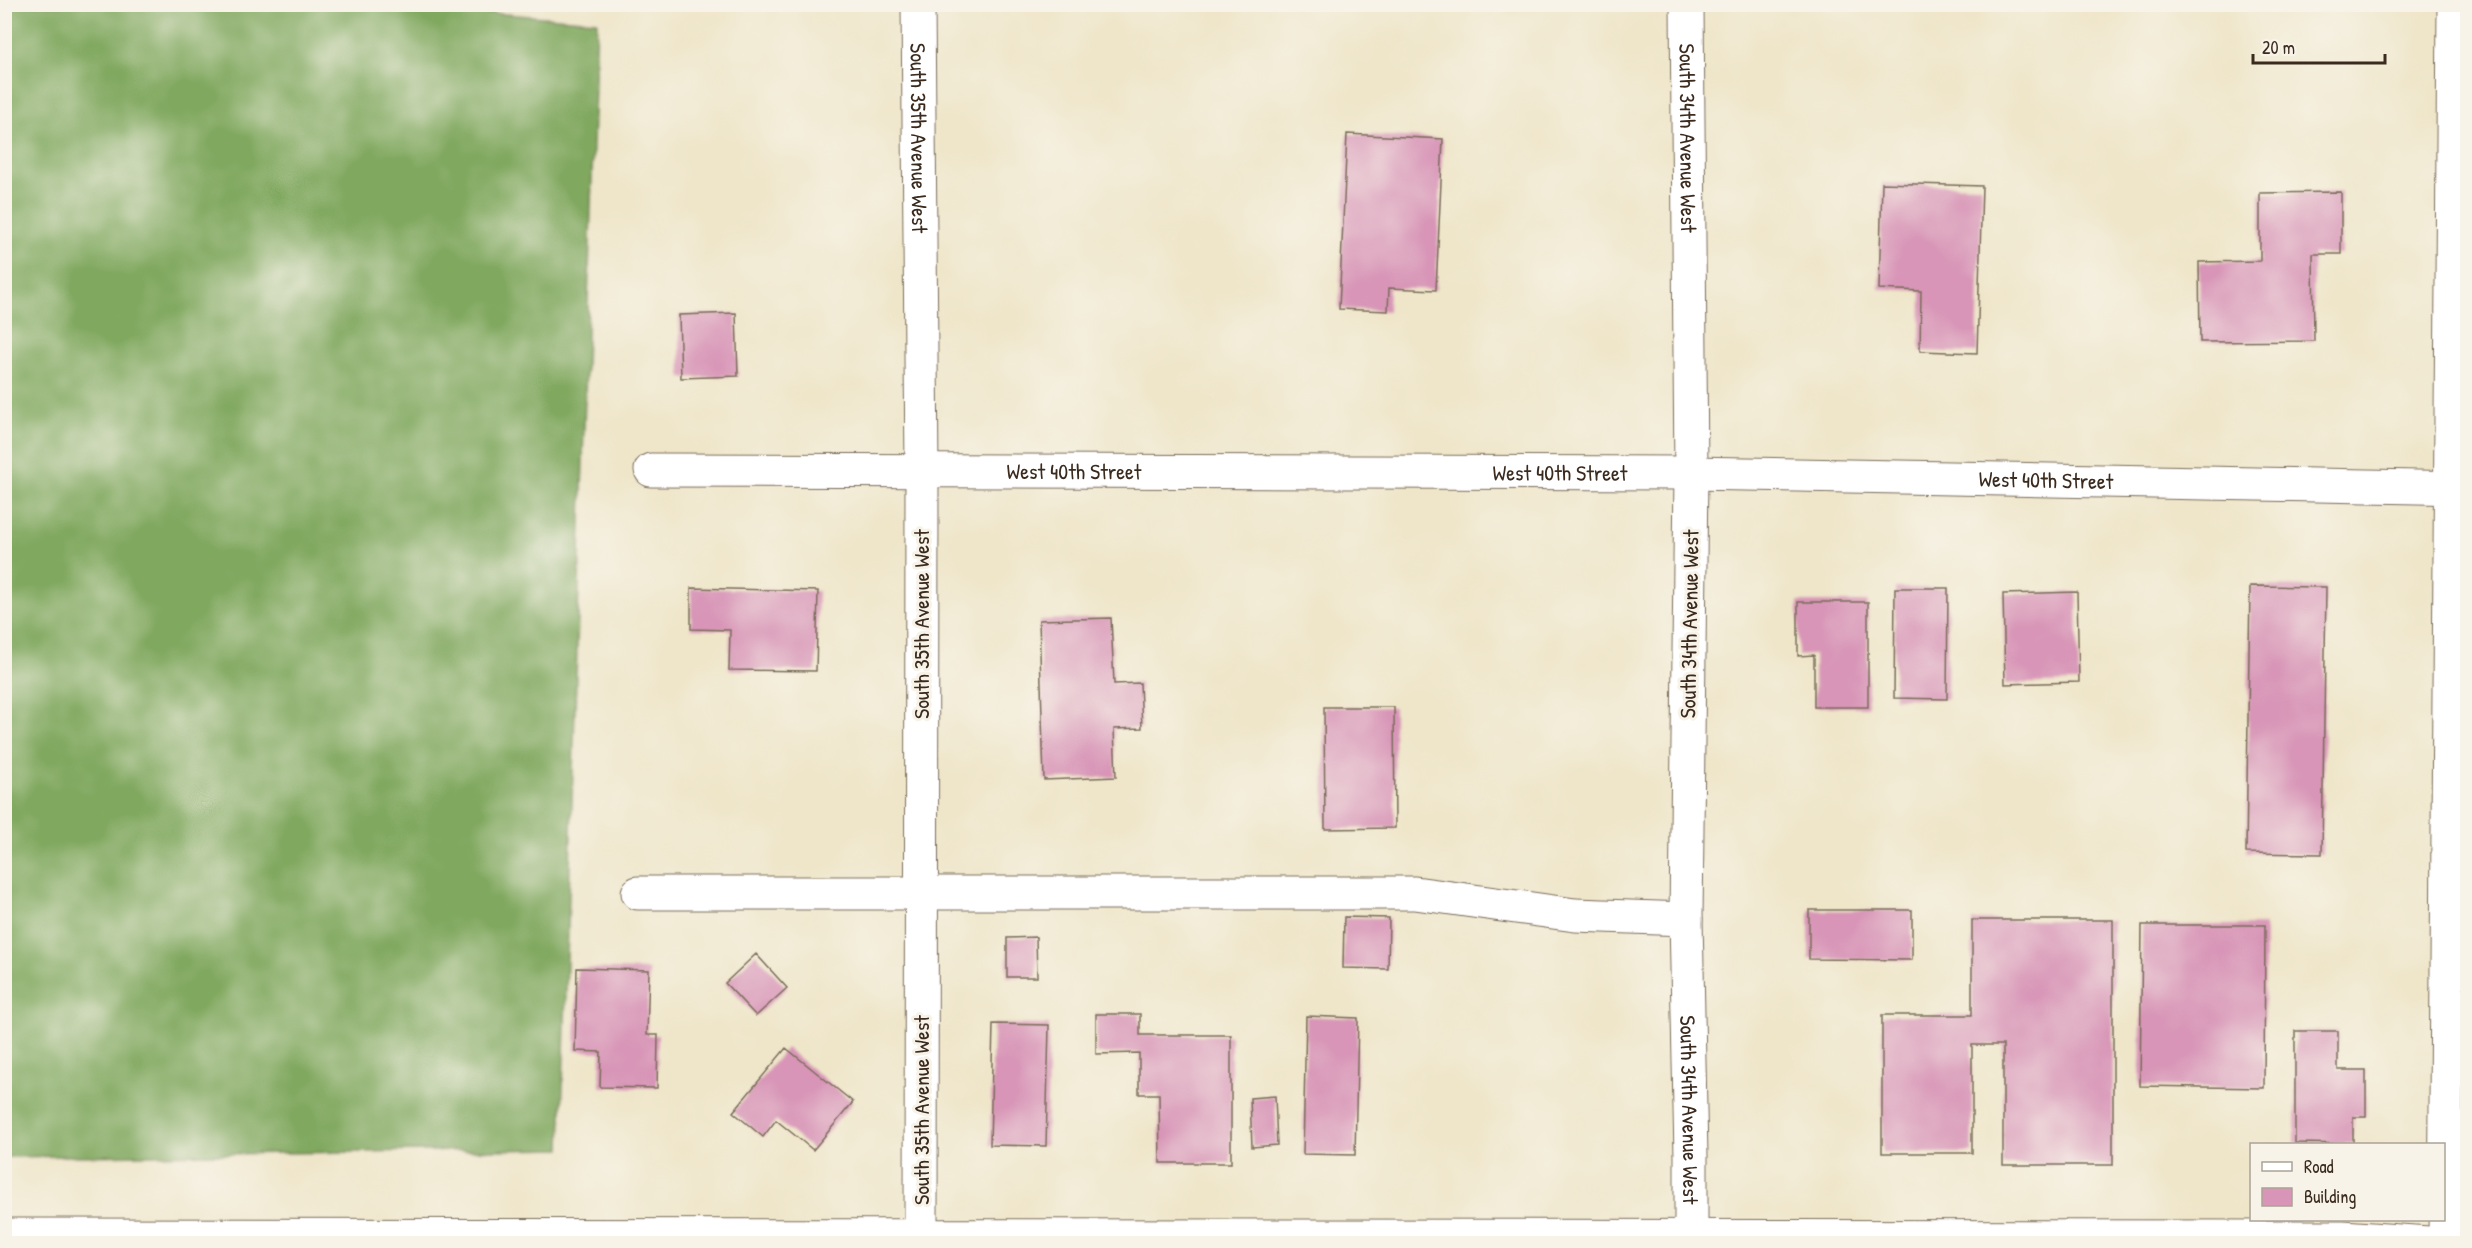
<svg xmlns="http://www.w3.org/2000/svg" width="2472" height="1248" viewBox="0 0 2472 1248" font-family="'Patrick Hand',sans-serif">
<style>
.forest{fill:#80a85f;stroke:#5e693e;stroke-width:1.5}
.building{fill:#d895b7}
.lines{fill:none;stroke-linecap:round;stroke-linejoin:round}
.minor-casing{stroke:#7a6c5a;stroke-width:35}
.major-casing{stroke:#7a6c5a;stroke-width:35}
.minor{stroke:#fff;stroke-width:33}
.major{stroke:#fff;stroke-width:33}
.labels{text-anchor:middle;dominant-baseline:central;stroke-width:6;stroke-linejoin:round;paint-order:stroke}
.street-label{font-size:22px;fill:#3b2a1e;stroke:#f7f3e8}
</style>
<rect width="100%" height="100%" fill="#f7f3e8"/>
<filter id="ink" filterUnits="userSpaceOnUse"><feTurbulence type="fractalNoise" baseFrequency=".0167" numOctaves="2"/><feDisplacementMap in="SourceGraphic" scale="12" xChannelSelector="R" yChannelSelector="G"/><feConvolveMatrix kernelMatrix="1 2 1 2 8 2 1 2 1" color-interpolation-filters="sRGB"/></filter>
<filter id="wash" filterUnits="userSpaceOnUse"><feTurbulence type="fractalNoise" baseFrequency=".008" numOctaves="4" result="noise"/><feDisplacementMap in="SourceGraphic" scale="24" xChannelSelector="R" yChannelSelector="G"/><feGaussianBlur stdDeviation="1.35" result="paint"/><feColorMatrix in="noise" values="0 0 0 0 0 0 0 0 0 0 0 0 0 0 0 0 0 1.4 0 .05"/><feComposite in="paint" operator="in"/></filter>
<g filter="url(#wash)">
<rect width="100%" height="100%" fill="#efe6ca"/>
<path class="forest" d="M452 5V10L597 21 561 1149 5 1157V5Z"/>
<g id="blocks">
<path class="building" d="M1347 134 1443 139 1436 290 1389 288 1388 311 1339 309Z
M1882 183 1982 186 1977 353 1920 351 1921 291 1879 289Z
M2341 192V254H2313L2314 341 2200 342 2199 262 2260 261V193Z
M736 313 738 376 681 378 679 315Z
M2250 586 2326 587 2322 854 2246 853Z
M691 588 818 591 816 671 729 670 730 630 691 629Z
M1895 588H1948L1947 699 1894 698Z
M2077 592 2079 682 2005 684 2003 594Z
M1798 602H1868V707H1814V655L1798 656Z
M1111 618 1114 684 1140 683 1142 728 1114 729 1116 777 1044 780 1039 620Z
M1324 707H1394L1395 828 1325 829Z
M1809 910H1912V960L1809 959Z
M1344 917 1389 918 1388 969 1343 968Z
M1972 920H2113V1165H2003V1045H1972V1153H1882V1015H1972Z
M2142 925H2265L2264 1088 2140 1086Z
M1036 937 1037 977H1007V938Z
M756 954 787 988 756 1016 725 983Z
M577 968 649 970 647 1035H658L657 1088 600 1087 601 1052 575 1051Z
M1096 1014H1140V1035H1231V1163H1160L1159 1094H1139V1053L1096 1054Z
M1306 1016 1358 1018 1355 1155 1303 1154Z
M993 1024 1049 1025 1046 1146 990 1145Z
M2295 1031H2338V1070H2366V1117H2353V1144L2295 1143Z
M786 1048 853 1102 813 1150 776 1120 763 1137 733 1112Z
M1275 1096 1277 1145 1252 1147 1250 1098Z"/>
</g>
</g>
<g filter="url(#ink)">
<use href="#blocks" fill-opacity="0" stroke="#7a6c5a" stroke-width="1.5"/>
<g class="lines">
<defs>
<g id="minor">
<path id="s1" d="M918 4 922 471 921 1244"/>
<path id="s2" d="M1687 4 1691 473 1686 919 1691 1156V1244"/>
<path id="s3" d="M651 470 1691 473 2468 488"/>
<path d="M638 893H1415L1575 915 1686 919"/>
<path d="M2445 1244 2454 4"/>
</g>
<path id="major" d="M4 1235 2342 1237 2443 1244"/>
</defs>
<use href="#minor" class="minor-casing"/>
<use href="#major" class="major-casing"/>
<use href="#minor" class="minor"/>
<use href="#major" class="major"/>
</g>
</g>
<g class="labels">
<g class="street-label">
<text stroke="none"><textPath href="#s1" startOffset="134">South 35th Avenue West</textPath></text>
<text stroke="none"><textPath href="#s2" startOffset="134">South 34th Avenue West</textPath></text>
<text stroke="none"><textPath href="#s3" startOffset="423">West 40th Street</textPath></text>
<text stroke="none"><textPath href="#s3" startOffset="909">West 40th Street</textPath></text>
<text stroke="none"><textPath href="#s3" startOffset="1395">West 40th Street</textPath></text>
<text transform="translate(921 624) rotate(-90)">South 35th Avenue West</text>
<text transform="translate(1689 624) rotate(-89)">South 34th Avenue West</text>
<text transform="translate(921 1110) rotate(-90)">South 35th Avenue West</text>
<text stroke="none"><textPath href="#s2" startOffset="1106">South 34th Avenue West</textPath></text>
</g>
</g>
<rect width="2472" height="1248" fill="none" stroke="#f7f3e8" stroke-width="24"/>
<rect x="2250" y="1143" width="195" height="78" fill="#f7f3e8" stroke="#aca397" stroke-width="1.5"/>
<rect x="2262" y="1162" width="30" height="9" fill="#ffffff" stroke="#aca397" stroke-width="1.5"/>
<text x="2304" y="1173" font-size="18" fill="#3b2a1e">Road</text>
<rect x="2262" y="1188" width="30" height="18" fill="#d895b7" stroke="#aca397" stroke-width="1.5"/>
<text x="2304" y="1203" font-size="18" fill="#3b2a1e">Building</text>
<path d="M2253 54v9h132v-9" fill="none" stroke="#3b2a1e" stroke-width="3"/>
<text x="2262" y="54" font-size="18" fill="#3b2a1e" stroke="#f7f3e8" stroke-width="4.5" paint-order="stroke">20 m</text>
</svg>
